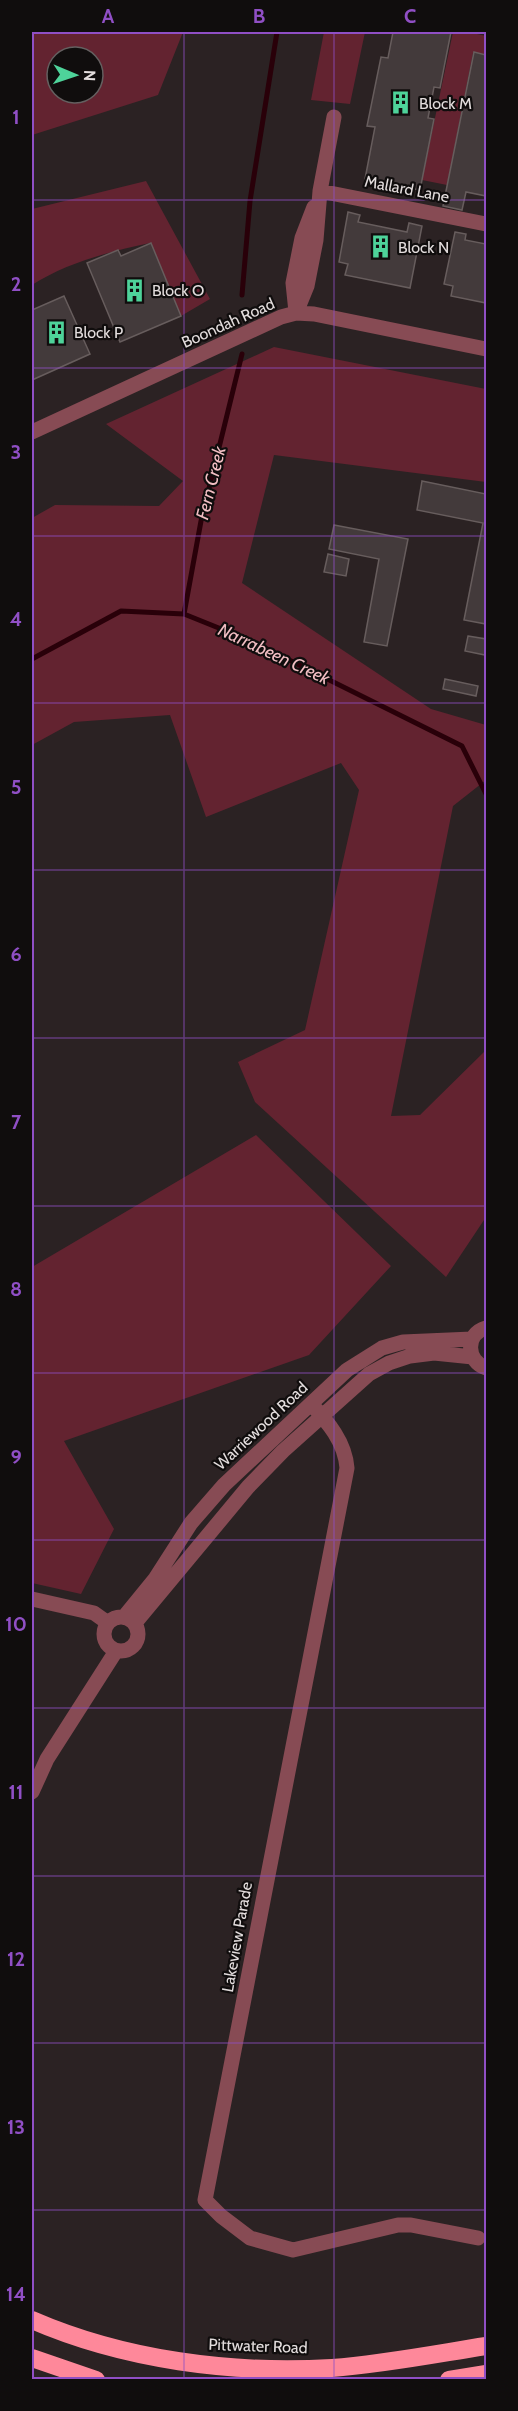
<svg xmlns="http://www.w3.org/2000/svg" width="518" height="2411" viewBox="0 0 518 2411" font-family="Cabin,sans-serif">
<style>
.green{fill:#632330;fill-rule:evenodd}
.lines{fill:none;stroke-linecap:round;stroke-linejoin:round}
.stream{stroke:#290009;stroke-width:5}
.building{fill:#433a3b;stroke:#675d5d;stroke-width:1.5}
.minor{stroke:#874b54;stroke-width:15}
.highway{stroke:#fe889a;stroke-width:18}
.grid{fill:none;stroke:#904fc5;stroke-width:1.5;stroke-opacity:0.55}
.labels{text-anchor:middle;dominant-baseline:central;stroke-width:4.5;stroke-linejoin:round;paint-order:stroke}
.poi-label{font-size:16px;fill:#e3dddd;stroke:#100d0d;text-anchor:start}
.street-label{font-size:16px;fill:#e3dddd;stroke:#100d0d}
.water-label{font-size:18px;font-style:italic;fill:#f2bec3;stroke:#100d0d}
.neatline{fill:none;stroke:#904fc5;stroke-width:2}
.grid-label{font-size:20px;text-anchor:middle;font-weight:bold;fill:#904fc5}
</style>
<rect width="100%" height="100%" fill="#2b2223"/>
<path class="green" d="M32 32H183L158 95 32 135ZM57 57H93V93H57Z
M324 32H365L350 104 311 100Z
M453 32H468L486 36V55L473 53 447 185 422 180Z
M146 181 210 299 181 316 150 243C111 251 66 263 32 285V209Z
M274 347 486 389V482L274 455 242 583 431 709 486 725V780L453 806 391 1116 420 1115 486 1050V1217L446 1277 255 1102 238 1062 305 1030 359 790 341 763 206 817 170 715 74 722 32 745V518L55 505 159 506 183 481 106 424Z
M256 1135 391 1266 309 1355 64 1441 114 1529 81 1594 32 1583V1267Z"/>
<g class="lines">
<path class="stream" d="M242 295 250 201 277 32
M184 614 201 521 242 354
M32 659 121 611 184 614 251 641 462 746 486 794"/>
</g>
<path class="building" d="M393 32H451L440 88 434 87 428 118 434 119 420 190 365 179 375 127 367 126 381 57 388 58Z
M474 52 486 55V196L466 192 462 210 443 206Z
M348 212 360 215 358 222 407 232 409 223 422 226 410 288 345 275 348 264 339 262Z
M455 232 466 234 465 240 486 244V303L451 296 453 286 444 284Z
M151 243 181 316 120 342 87 263 118 250 121 256Z
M64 296 90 354 32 380V310Z
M422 481 486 494V624L464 620 483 523 417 510Z
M334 525 408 539 387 646 364 642 379 559 329 549Z
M328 554 349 559 346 576 324 572Z
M468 636 486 639 485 655 465 651Z
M445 679 478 686 476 696 443 689Z"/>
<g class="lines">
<path class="minor" d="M320 191 486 224
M296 312 293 283 302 238 314 207
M296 313 307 286 316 240 320 191 334 117
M32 432 281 317 296 313 314 314 486 349
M486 1328C465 1334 466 1361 486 1368
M311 1404C328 1422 345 1442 347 1468L205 2200 221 2216 250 2238 293 2250 398 2225H411L478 2238
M32 1599 94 1613 108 1623
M104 1634a17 17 0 1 1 34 0a17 17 0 1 1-34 0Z
M124 1617 155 1579 191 1523 224 1485 347 1370 382 1348 403 1342 472 1339
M135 1623 248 1487 283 1451 369 1374 389 1363 410 1356 434 1353 473 1357
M32 1792 47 1759 116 1651"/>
<path class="highway" d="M32 2320C124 2360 232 2374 332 2368 384 2364 435 2354 486 2346
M32 2358 96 2380
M449 2380 486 2374"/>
</g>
<path class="grid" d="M184 32V2380M334 32V2380M32 200H486M32 368H486M32 536H486M32 703H486M32 870H486M32 1038H486M32 1206H486M32 1373H486M32 1540H486M32 1708H486M32 1876H486M32 2043H486M32 2210H486"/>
<defs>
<symbol id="building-bare" viewBox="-9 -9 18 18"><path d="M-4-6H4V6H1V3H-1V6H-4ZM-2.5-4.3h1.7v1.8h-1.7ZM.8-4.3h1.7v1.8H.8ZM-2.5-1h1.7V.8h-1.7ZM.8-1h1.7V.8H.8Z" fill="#4ed39a" stroke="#100d0d" stroke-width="2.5" paint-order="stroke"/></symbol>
</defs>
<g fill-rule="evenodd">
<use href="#building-bare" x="384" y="86" width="33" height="33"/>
<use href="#building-bare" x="364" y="230" width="33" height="33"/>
<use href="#building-bare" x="118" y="274" width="33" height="33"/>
<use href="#building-bare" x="40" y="316" width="33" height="33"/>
</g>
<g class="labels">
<g class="poi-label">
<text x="419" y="103">Block M</text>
<text x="398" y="247">Block N</text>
<text x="152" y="290">Block O</text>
<text x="74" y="332">Block P</text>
</g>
<g class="street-label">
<text transform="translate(407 189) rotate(11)">Mallard Lane</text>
<text transform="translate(228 323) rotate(-24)">Boondah Road</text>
<text transform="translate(261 1426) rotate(-43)">Warriewood Road</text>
<text transform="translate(237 1937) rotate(-80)">Lakeview Parade</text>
<text transform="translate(258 2346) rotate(2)">Pittwater Road</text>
</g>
<g class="water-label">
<text transform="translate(211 483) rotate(-76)">Fern Creek</text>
<text transform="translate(274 654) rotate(25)">Narrabeen Creek</text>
</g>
</g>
<rect width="518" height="2411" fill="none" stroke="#100d0d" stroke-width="66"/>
<g transform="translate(75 75) rotate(92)"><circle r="28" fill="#100d0d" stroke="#646060" stroke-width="1.5"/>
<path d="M0-4.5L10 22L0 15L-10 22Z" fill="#4ed39a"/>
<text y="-9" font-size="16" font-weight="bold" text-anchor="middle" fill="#e3dddd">N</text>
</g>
<rect x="33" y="33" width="452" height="2345" class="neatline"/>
<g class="grid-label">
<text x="108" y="23">A</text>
<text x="259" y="23">B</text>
<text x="410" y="23">C</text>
<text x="16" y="124">1</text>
<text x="16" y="291">2</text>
<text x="16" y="459">3</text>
<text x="16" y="626">4</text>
<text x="16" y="794">5</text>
<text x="16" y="961">6</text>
<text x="16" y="1129">7</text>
<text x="16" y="1296">8</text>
<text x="16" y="1464">9</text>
<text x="16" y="1631">10</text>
<text x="16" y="1799">11</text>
<text x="16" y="1966">12</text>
<text x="16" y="2134">13</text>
<text x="16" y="2301">14</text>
</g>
</svg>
